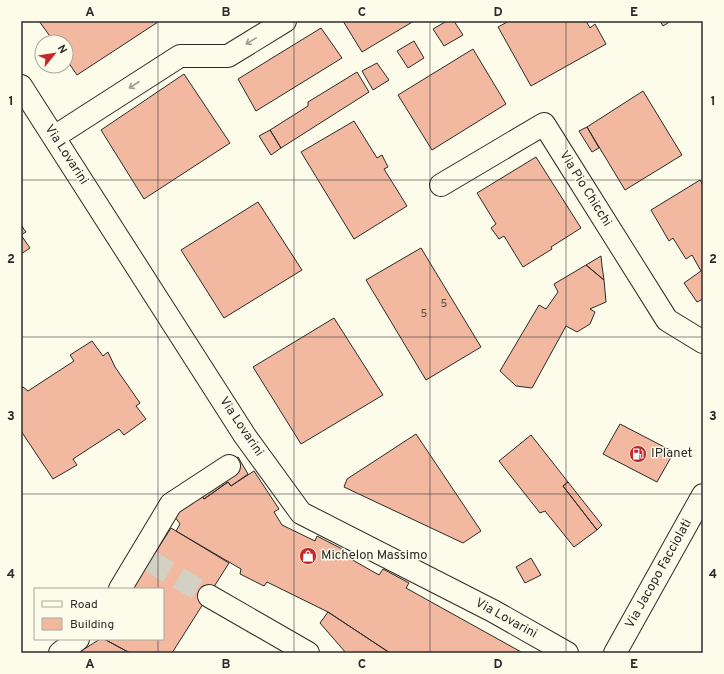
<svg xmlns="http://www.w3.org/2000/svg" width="724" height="674" viewBox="0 0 724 674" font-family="Overpass,sans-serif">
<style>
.building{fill:#f2b8a0;stroke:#2b2b2b}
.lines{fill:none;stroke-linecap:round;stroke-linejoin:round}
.minor-tunnel{stroke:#d3d1c4;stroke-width:22;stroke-dasharray:22 11;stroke-linecap:butt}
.minor-casing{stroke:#2b2b2b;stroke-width:24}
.major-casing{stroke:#2b2b2b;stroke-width:24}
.minor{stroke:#fdfbea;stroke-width:22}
.major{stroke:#fdfbea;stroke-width:22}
.oneway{stroke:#9e9d94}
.grid{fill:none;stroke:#2b2b2b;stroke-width:1;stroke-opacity:0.55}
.labels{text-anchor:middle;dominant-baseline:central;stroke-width:3;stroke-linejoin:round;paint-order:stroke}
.number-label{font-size:11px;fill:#5d4e48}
.street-label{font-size:13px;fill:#2b2b2b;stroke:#fdfbea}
.poi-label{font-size:13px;fill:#2b2b2b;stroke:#fdfbea;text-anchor:start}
.neatline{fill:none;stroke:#2b2b2b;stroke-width:1.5}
.grid-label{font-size:13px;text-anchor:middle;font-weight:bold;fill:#2b2b2b}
</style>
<rect width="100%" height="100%" fill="#fdfbea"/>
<path class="building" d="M39 21H157L158 22 77 75 66 59V42H54Z
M343 21H414L362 52Z
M447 21H454L463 35 444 46 433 29Z
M509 21H586L590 28 595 24 606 44 531 86 498 27Z
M660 21H671L663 26Z
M321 28 342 58 256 111 238 79Z
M414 41 424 58 408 68 397 51Z
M473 49 506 104 432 150 398 95Z
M377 63 389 80 373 90 362 71Z
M357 72 369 92 281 148 270 130 308 106V102Z
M184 74 230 143 144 199 101 130Z
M643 91 682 155 625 190 587 127Z
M354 121 377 158 382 155 388 167 384 169 407 206 354 239 301 152Z
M587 127 599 148 592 152 579 131Z
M270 130 281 148 271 155 259 136Z
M536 157 581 228 551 247 552 249 523 267 504 236 499 239 491 228 496 224 477 193Z
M700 180 703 185V299L697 302 684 283 701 271 692 255 686 259 673 238 669 241 651 210Z
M258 202 302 270 224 318 181 250Z
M21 225 26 232 21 235Z
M21 235 30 248 21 254Z
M421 248 481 347 426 380 366 280Z
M601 256 602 266 604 280 586 265Z
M586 265 604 280 606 302 590 309 595 312 590 324 577 332 566 326 532 388 516 386 500 371 539 305 546 309 558 292 554 284Z
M334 318 383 395 301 444 253 367Z
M92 341 103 356 108 352 115 367 140 403 136 406 146 419 124 435 119 429 73 459 77 465 53 479 21 431V388L23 387 28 391 74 361 70 355Z
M620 424 674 452 657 482 603 454Z
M416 434 481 531 463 543 344 487 347 479Z
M531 435 568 482 563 486 597 530 574 547 545 511 540 513 499 461Z
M238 457 248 474 231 486 228 482 204 499 199 492 214 471Z
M254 471 279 509 274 512 282 525 315 541 317 536 344 550 342 554 379 575 383 569 409 583 406 588 523 653H390L328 612 267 582 264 586 240 574 241 569 176 531 180 524 170 510 199 492 204 499 228 482 231 486Z
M568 482 602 525 597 530 563 486Z
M171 528 229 563 172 653H130L104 639H163V589H132Z
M531 558 541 575 525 583 516 567Z
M328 612 390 653H346L320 623Z
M100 639H104L130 653H78Z"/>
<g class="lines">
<path class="minor-tunnel" d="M150 561 209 596"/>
<defs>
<path id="minor" d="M21 86 245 436 301 513 493 611 567 653
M54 137 180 56H228L285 21
M441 185 544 124 667 320 703 342
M120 589 171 504 229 466
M209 596 308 653
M60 653 78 639"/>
<path id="major" d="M615 653 703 495"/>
</defs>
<use href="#minor" class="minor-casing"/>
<use href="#major" class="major-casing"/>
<use href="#minor" class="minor"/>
<use href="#major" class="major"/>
</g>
<defs><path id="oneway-shaft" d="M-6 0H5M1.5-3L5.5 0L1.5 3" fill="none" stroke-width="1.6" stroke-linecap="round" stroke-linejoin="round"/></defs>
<g class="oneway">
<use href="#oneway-shaft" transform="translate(251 41) rotate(149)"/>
<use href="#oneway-shaft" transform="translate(134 85) rotate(147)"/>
</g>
<path class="grid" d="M158 21V589M294 21V653M430 21V653M566 21V653M21 180H703M21 337H703M21 494H703M158 639V653"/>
<defs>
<symbol id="fuel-disc" viewBox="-11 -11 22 22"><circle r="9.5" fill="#c62828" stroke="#fdfbea"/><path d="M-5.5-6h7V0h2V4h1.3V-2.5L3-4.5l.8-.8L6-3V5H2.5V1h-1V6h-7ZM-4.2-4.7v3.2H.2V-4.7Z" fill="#fff"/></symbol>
<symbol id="shop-disc" viewBox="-11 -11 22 22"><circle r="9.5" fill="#c62828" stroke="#fdfbea"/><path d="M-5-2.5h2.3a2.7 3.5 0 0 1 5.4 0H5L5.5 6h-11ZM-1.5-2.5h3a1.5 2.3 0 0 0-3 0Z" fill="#fff"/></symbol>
</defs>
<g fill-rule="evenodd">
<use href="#fuel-disc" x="628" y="444" width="20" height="20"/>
<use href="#shop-disc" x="298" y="546" width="20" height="20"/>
</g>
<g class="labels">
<g class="number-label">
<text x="444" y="304">5</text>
<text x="424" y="314">5</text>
</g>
<g class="street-label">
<text transform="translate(66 155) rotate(57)">Via Lovarini</text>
<text transform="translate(585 189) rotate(58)">Via Pio Chicchi</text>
<text transform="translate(241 427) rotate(56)">Via Lovarini</text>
<text transform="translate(659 574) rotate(-61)">Via Jacopo Facciolati</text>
<text transform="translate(506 619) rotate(29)">Via Lovarini</text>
</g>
<g class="poi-label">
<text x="651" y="454">IPlanet</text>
<text x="321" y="556">Michelon Massimo</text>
</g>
</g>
<rect width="724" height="674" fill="none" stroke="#fdfbea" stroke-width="44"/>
<rect x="34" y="588" width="130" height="52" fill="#fdfbea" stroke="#a9a89e"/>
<rect x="42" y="601" width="20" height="6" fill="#fdfbea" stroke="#a9a89e"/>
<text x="70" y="608" font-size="12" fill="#2b2b2b">Road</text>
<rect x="42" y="618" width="20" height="12" fill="#f2b8a0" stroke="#a9a89e"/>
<text x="70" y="628" font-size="12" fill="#2b2b2b">Building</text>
<g transform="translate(54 54) rotate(60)"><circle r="19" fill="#fdfbea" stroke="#a9a89e"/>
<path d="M0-3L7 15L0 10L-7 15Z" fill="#c62828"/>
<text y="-6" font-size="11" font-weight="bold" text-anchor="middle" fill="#2b2b2b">N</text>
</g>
<rect x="22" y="22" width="680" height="630" class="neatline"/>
<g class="grid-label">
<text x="90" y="16">A</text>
<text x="226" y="16">B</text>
<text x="362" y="16">C</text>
<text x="498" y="16">D</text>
<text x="634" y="16">E</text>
<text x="11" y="105">1</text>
<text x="713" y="105">1</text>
<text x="11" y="263">2</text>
<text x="713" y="263">2</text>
<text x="11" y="420">3</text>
<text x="713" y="420">3</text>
<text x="11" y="578">4</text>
<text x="713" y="578">4</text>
<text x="90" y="668">A</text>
<text x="226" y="668">B</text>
<text x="362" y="668">C</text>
<text x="498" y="668">D</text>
<text x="634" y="668">E</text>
</g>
</svg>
